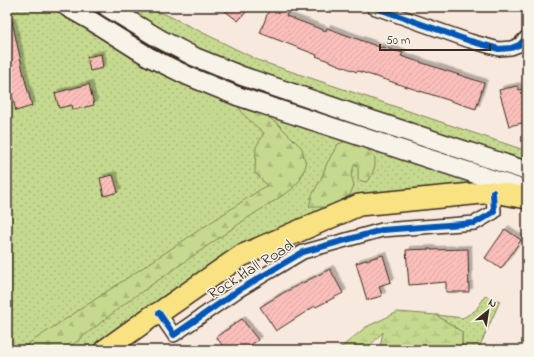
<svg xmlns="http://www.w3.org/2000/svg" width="534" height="357" viewBox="0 0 534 357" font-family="'Indie Flower',sans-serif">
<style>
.grass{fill:url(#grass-dots);stroke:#808256}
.forest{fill:url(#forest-firs);stroke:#808256}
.wetland{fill:url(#wetland-marsh);stroke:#808256}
.building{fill:url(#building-hatch);stroke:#3b2a1e;filter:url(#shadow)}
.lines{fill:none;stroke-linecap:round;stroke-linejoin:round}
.minor-casing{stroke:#3b2a1e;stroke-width:16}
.secondary-casing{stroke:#3b2a1e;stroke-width:21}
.trunk-casing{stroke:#3b2a1e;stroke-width:24}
.minor{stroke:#f7f3e8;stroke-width:13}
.secondary{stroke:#f7f3e8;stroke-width:18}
.trunk{stroke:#f8e281;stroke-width:21}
.cycleway-casing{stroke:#f7f3e8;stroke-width:8}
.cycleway{stroke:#0057b8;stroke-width:6}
.labels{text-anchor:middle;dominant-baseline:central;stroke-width:3;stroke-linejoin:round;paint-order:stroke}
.street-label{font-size:16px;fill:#3b2a1e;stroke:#f7f3e8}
</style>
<defs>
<pattern id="grass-dots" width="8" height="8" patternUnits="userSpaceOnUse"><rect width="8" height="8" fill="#c5da8f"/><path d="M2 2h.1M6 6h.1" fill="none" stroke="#aabb7b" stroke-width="1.8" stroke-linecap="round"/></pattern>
<pattern id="forest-firs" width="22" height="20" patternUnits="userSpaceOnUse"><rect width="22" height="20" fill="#c5da8f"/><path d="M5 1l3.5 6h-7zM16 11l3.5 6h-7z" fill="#aabb7b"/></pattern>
<pattern id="wetland-marsh" width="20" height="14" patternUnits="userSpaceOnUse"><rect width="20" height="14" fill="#c5da8f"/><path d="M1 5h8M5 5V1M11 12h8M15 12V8" fill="none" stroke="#aabb7b"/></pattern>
<pattern id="building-hatch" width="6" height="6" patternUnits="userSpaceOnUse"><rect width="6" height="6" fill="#fbbfbb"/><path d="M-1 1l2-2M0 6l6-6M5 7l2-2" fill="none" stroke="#d8a4a0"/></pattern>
<filter id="shadow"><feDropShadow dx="3.5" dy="-3.5" stdDeviation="0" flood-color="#0004"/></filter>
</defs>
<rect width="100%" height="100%" fill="#f8e9df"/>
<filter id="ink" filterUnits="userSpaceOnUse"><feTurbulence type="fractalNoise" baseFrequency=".025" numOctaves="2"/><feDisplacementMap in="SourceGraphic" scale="8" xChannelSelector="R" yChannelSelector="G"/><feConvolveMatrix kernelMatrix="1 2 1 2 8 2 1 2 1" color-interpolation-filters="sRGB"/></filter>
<g filter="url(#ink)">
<path class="grass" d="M7 7H61L168 70 524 190 363 208 279 242 108 350H7Z
M110 7H140L167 15 260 61 527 151V169L260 79Z
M485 296 500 301 478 350H462V332L436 315 463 318 476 310Z"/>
<path class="forest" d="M237 103 255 108 278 124 302 148 306 165 300 180 291 190 246 219 127 302 66 350H19L267 185 255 173 256 147 264 133C256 126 240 114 237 103Z
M353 139 362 142 375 158V166L371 177 366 182 358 180V168L355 163 351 175 354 185 350 195 338 203 324 207H309L312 195 321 179 327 163 338 144Z"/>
<path class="wetland" d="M398 312 436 315 462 332V350H378L380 347 383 332 366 350H338L366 327Z"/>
<path class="building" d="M220 7H250L238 21Z
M270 7H276L288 12 286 16 326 31 327 28 382 48V47L403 53 401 56 484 83 476 109 358 71 357 72 316 56 317 55 260 33Z
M7 21H12L25 80 32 106 16 111 7 76Z
M101 54 103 68 90 71 87 57Z
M89 84 94 105 73 110 72 105 59 108 55 93Z
M517 86 519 90 527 88V122L509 126 499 90Z
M113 175 118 192 104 196 100 178Z
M505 229 521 240 501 269 485 258Z
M431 249V250L468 249 469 292H446V282L409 285 406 250Z
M383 255 391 282 379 286 382 296 367 300 356 263Z
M330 269 343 293 316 307 315 306 276 331 260 307 283 293Z
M242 319 258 340 244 350H226L216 337Z"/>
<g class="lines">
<defs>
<path id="minor" d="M373 7 470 41 499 49 511 48 519 45 527 37
M159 313 174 335 239 290 303 252 382 230 475 223 494 212 493 192"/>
<path id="secondary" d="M67 7 90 20 149 57 188 76 237 96 525 190
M107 7 160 39 195 57 242 76 372 120 527 171"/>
<path id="trunk" d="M105 350 151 317 159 313 241 256 359 205 493 192 527 198"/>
</defs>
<use href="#minor" class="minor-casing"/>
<use href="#secondary" class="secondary-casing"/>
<use href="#trunk" class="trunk-casing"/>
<use href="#minor" class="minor"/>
<use href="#secondary" class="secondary"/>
<use href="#trunk" class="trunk"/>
<defs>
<path id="cycleway" d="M373 7 470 41 499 49 511 48 519 45 527 37
M159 313 174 335 239 290 303 252 382 230 475 223 494 212 493 192"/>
</defs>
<use href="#cycleway" class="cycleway-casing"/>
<use href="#cycleway" class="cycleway"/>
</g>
</g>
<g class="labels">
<g class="street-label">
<text transform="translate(251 270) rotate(-32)">Rock Hall Road</text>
</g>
</g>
<rect width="534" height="357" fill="none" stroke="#f7f3e8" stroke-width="24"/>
<rect x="12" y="12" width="510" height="333" fill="none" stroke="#3b2a1e" stroke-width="1.5" filter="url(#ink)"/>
<g transform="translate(488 311) rotate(30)" stroke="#f7f3e8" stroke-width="3" paint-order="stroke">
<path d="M0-3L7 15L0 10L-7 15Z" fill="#3b2a1e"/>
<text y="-6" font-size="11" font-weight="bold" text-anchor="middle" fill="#3b2a1e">N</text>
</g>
<path d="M380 44v6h110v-6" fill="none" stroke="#3b2a1e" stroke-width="2"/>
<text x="386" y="44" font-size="12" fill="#3b2a1e" stroke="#f7f3e8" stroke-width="3" paint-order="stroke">50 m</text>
</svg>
